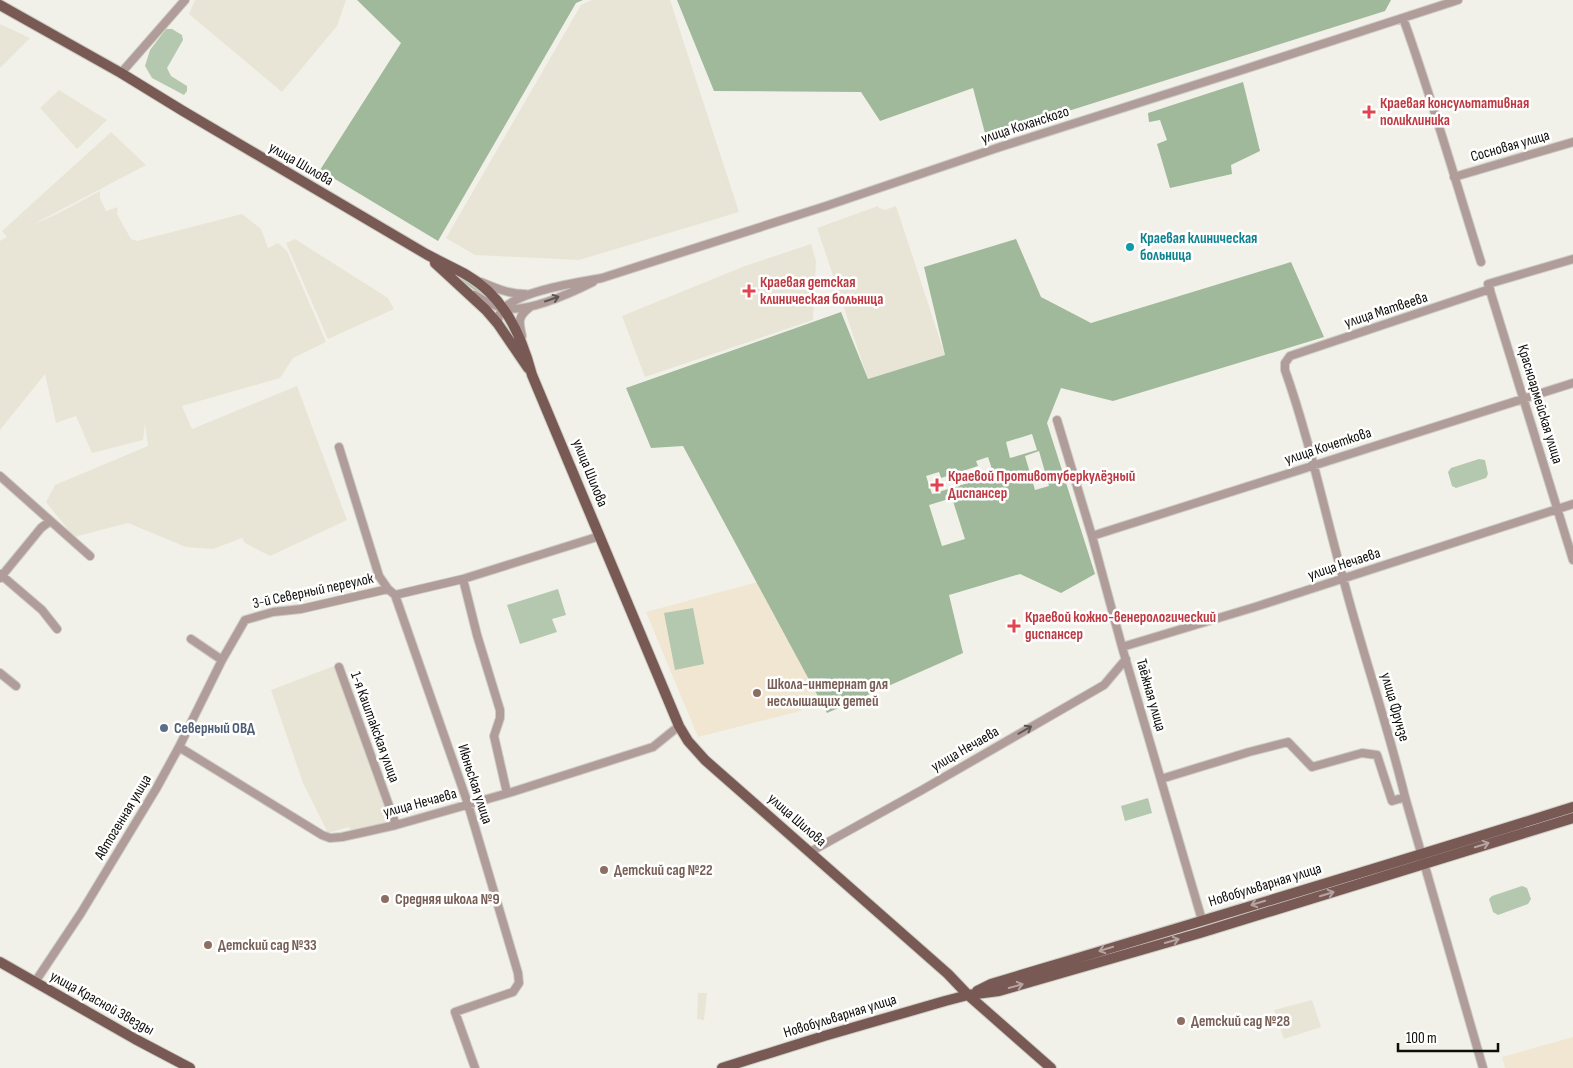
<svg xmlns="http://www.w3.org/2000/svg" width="1573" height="1068" viewBox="0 0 1573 1068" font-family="'Sofia Sans Condensed',sans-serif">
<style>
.built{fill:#e8e5d6}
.education{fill:#f0e6d1}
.green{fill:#b3c8ae}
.forest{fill:#9fb99a;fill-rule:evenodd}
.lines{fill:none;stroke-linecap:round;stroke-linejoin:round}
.minor-casing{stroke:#cdcdc5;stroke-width:10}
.major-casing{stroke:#cdcdc5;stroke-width:12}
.minor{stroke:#b09d9a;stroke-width:8}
.major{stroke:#795954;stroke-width:10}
.oneway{stroke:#5e5552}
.oneway2{stroke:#b5a4a1}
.health-dot{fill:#e0444e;stroke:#fff;stroke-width:2}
.culture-dot{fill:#0f9aa8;stroke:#fff;stroke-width:2}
.education-dot{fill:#8d6e63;stroke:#fff;stroke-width:2}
.service-dot{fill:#5c6f8a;stroke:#fff;stroke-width:2}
.labels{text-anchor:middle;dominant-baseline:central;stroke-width:5;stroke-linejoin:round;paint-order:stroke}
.health-label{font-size:15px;font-weight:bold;fill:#be3a42;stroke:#fff;text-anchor:start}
.street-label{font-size:15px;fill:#0d0d0a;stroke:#fff}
.culture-label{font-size:15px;font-weight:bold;fill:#0d838f;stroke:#fff;text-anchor:start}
.education-label{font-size:15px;font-weight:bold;fill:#785e54;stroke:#fff;text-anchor:start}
.service-label{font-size:15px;font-weight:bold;fill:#4e5e75;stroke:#fff;text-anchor:start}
</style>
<rect width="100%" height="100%" fill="#f2f1e9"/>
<path class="built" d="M195 0H346L337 26 282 92 189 14Z
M592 0H670L739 212 579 260 475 255 446 238 581 5Z
M0 24 30 38 0 68Z
M59 90 107 120 77 149 40 108Z
M111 132 146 165 32 225 57 214 100 191V198L106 211 118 207 117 214 131 239 137 241 242 214 261 229 268 248 278 243 287 251 326 342 293 358 280 378 182 406 192 429 297 386 347 520 270 556 245 543 242 538 213 549 186 547 128 523 74 537 46 502 55 485 148 446 145 424 143 440 92 453 76 416 56 423 45 374 0 430V241L7 237 2 231Z
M878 206 879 208 885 210 896 206 945 355 868 379 817 228Z
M295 239 388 298 394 309 328 339 286 243Z
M811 244 816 261 813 320 645 377 622 316 745 266Z
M334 666 362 740 390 821 351 832 349 827 328 833 303 783 271 690Z
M698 993H707L704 1020 697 1019Z
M1312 1000 1321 1027 1284 1039 1274 1010Z"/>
<path class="education" d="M765 580 828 696 800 705 801 711 698 737 646 612Z
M1573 1037V1068H1505L1502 1057Z"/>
<path class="green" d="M166 29H172L182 35 183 40 167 68 171 76 187 86V91L184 95 152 78 145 66 150 50Z
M458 276 465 279 488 296 485 298 458 278Z
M1479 459 1485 460 1488 474 1486 478 1456 488 1452 486 1448 472 1451 468Z
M558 589 566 615 552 619 557 632 520 644 507 605Z
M693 608 704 664 675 670 664 613Z
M1148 798 1152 813 1125 821 1121 806Z
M1522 886 1527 888 1531 899 1528 904 1498 915 1493 912 1489 899 1492 896Z"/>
<path class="forest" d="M357 0H583L576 3 438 241 320 170 401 43Z
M677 0H1391L1385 11 986 137 973 88 880 121 861 92 714 91Z
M1243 82 1260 151 1231 165 1232 174 1170 188 1157 144 1167 140 1160 120 1149 122 1148 113Z
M1016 239 1041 297 1091 323 1291 262 1324 337 1113 401 1061 388 1047 423 1095 574 1061 593 1020 574 949 595 963 653 827 713 683 446 651 448 626 388 841 312 868 379 945 355 924 267ZM1032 434 1037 450 1010 458 1006 442ZM1039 451 1049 486 1035 490 1025 456ZM988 457 994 475 932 494 926 476 939 472 941 478 978 466 976 461ZM952 498 965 539 942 546 929 505Z"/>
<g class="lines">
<defs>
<path id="minor" d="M1403 18C1432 98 1455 180 1481 262
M121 73 185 0
M1454 177 1573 142
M1573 259 1488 284 1573 560
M481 282C495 288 509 294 525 294
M475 295C484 301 493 306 504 308 528 313 571 293 593 282
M498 324C498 320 498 316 500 313 511 292 579 282 602 278L826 206 1000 147 1242 70 1458 0
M522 336C519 322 517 317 530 307
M1057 420 1092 536 1122 647 1202 920
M339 447 379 576 388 589 395 595 468 804 518 973 519 983 513 992 455 1012 475 1068
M0 476 90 556
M1092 536 1573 383
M0 574 42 610 57 629
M0 578 41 528 50 521
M463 579 477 635 500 710V718L494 736 507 793
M395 595 463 579 600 536
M191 639 222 660
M1122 647 1255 607 1573 504
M339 667 396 825
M0 673 16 686
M179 747 322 835 330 838 342 837 396 825 512 792 653 747 679 726
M1161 779 1249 752 1288 742 1312 767 1362 753 1377 755 1392 801 1405 797
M810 852 922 790 1104 685 1126 659
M35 982 81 913 156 789 179 747 222 660 245 620 273 612 301 609 388 589
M1483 1068 1405 797C1387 723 1362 651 1343 578 1324 509 1309 438 1285 370V363L1290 356 1490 289"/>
<path id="major" d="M0 5 121 73 183 111 426 254C439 261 452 267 465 274 504 296 521 334 532 375L679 726 688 741 705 760 948 974 968 995 1051 1068
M435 263 486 310 498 324 528 368
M0 962 135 1039 190 1068
M977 991 991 984C1185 926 1380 868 1573 807
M722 1068 824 1036 945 1001 968 995 999 991 1200 933 1573 818"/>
</defs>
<use href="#minor" class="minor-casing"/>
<use href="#major" class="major-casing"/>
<use href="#minor" class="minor"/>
<use href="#major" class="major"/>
</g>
<defs><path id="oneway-shaft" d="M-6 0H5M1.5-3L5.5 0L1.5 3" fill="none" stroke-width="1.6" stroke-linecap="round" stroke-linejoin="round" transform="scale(1.25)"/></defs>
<g class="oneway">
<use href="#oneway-shaft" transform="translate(552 299) rotate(-19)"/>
<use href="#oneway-shaft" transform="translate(1025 730) rotate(-30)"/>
</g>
<g class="oneway2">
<use href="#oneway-shaft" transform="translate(1482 845) rotate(-17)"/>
<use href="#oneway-shaft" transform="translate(1327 894) rotate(-17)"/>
<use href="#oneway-shaft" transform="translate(1258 903) rotate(163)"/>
<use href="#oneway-shaft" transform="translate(1172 941) rotate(-16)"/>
<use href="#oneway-shaft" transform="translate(1106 949) rotate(163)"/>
<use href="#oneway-shaft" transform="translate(1016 986) rotate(-16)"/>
</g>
<g class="health-dot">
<path d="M1366.5 104.5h5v5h5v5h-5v5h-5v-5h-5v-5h5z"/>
<path d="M746.5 283.5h5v5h5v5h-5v5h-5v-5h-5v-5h5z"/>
<path d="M934.5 477.5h5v5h5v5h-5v5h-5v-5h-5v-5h5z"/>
<path d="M1011.5 618.5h5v5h5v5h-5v5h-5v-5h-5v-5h5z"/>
</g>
<circle class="culture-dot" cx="1130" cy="247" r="5"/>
<g class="education-dot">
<circle cx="757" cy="693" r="5"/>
<circle cx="604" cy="870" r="5"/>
<circle cx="385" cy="899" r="5"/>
<circle cx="208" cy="945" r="5"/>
<circle cx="1181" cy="1021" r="5"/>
</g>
<circle class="service-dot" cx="164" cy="728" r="5"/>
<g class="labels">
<g class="health-label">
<text x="1380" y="103">Краевая консультативная<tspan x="1380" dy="17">поликлиника</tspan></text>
<text x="760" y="282">Краевая детская<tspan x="760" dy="17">клиническая больница</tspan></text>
<text x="948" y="476">Краевой Противотуберкулёзный<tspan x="948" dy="17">Диспансер</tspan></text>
<text x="1025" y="617">Краевой кожно-венерологический<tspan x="1025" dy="17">диспансер</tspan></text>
</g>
<g class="street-label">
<text transform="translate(1025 125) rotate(-18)">улица Коханского</text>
<text transform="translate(1510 146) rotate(-16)">Сосновая улица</text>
<text transform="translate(301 164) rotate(30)">улица Шилова</text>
<text transform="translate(1386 310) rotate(-18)">улица Матвеева</text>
<text transform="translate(1540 404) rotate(73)">Красноармейская улица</text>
<text transform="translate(1328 446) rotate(-18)">улица Кочеткова</text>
<text transform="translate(590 473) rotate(68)">улица Шилова</text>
<text transform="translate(1344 564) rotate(-18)">улица Нечаева</text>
<text transform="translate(313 591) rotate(-12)">3-й Северный переулок</text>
<text transform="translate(1151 695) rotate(74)">Таёжная улица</text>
<text transform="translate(1395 707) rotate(74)">улица Фрунзе</text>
<text transform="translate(375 727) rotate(70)">1-я Каштакская улица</text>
<text transform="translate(965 749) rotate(-30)">улица Нечаева</text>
<text transform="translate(475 784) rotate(72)">Июньская улица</text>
<text transform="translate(420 803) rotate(-15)">улица Нечаева</text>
<text transform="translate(123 817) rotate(-59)">Автогенная улица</text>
<text transform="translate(797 820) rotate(41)">улица Шилова</text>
<text transform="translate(1265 885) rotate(-17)">Новобульварная улица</text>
<text transform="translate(102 1003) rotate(29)">улица Красной Звезды</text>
<text transform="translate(840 1016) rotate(-17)">Новобульварная улица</text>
</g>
<g class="culture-label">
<text x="1140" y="238">Краевая клиническая<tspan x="1140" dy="17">больница</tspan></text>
</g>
<g class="education-label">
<text x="767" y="684">Школа-интернат для<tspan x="767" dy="17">неслышащих детей</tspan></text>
<text x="614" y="870">Детский сад №22</text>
<text x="395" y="899">Средняя школа №9</text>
<text x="218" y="945">Детский сад №33</text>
<text x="1191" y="1021">Детский сад №28</text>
</g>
<g class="service-label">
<text x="174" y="728">Северный ОВД</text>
</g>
</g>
<path d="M1398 1043v8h100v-8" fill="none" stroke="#0d0d0a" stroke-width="2.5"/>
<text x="1406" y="1043" font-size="15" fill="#0d0d0a" stroke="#ffffff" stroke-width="4" paint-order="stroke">100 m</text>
</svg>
